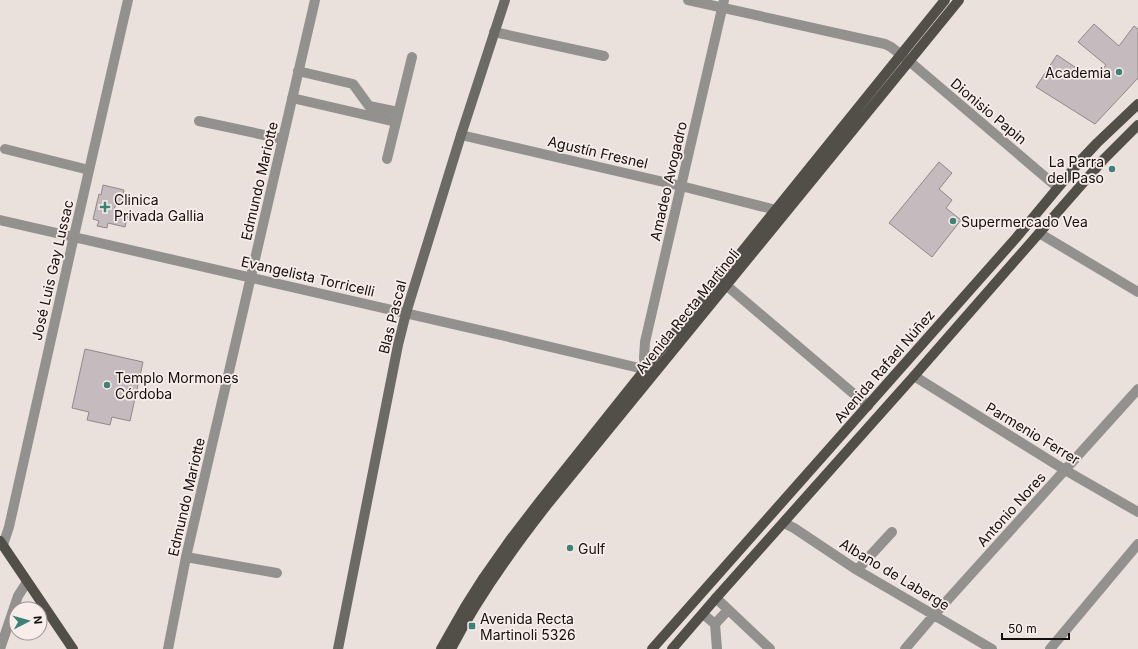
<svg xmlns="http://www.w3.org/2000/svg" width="1138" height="649" viewBox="0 0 1138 649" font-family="Inter,sans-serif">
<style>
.building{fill:#c5bbbe;stroke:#91888b}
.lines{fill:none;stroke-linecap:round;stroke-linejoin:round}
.minor{stroke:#93918d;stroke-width:10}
.secondary{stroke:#6c6a65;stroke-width:10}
.primary{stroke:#524e48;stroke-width:10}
.poi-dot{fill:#3d8277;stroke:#f8ede9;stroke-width:1.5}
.labels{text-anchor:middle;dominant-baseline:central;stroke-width:3.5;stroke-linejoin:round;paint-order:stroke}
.poi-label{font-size:14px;fill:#14100f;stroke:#f8ede9;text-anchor:start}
.street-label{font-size:14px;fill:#14100f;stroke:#f8ede9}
</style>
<rect width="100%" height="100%" fill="#eae0dc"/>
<path class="building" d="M1094 24 1119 46 1134 26 1138 29V78L1095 124 1036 87 1057 55 1094 80 1106 65 1078 42Z
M939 162 952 173 939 189 952 200 946 208 961 220 932 257 889 223Z
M103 185 124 190 121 203 116 202 114 211 128 214 125 227 108 223 107 228 97 226 99 221 93 219 99 194 101 195Z
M85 349 143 362 130 421 112 417 110 425 87 420 89 412 72 408Z"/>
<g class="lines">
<path class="minor" d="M688 0 885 44 891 47 909 61 1057 187
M494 32 604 56
M298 71 353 84 369 106 398 112
M292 98 396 122
M199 121 283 139
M461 135 681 186 776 210
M5 149 89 170
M387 159 412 57
M0 220 509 337 652 371
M1039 233 1138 292
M726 285 868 406
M646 369 644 358 645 342 724 0
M914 376 1065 470 1138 512
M784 523 794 528 857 570 992 649
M3 545 9 527 74 236 128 0
M186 557 277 573
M857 570 892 532
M716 598 770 649
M703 614 715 624 717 649
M715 624 728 610
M0 649 18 596 27 582
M168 649 186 557 315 0
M905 649 934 615 1138 389
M1050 649 1138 544"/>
<path class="secondary" d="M338 649 398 345 406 313 461 135 505 0"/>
<path class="primary" d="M0 541 73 649
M441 649 465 607 484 577 510 540 540 501 662 348 719 280 945 0
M451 649C478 597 511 551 547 505L959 0
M652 649 1016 238 1081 160 1097 143 1138 104
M672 649 716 598 914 376 1104 159 1138 125"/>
</g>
<g class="poi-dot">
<circle cx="1119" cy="72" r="4"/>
<circle cx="1112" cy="169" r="4"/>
<path d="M103 201h4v4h4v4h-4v4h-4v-4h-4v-4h4z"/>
<circle cx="953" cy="221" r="4"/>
<circle cx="107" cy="385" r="4"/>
<circle cx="570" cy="548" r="4"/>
<rect x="468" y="622" width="8" height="8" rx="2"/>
</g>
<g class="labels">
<g class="poi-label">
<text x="1111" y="72" text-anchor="end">Academia</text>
<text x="1104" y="161" text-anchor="end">La Parra<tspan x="1104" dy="16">del Paso</tspan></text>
<text x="114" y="199">Clinica<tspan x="114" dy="16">Privada Gallia</tspan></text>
<text x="961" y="221">Supermercado Vea</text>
<text x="115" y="377">Templo Mormones<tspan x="115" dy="16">Córdoba</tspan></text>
<text x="578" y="548">Gulf</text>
<text x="480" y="618">Avenida Recta<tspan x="480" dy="16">Martinoli 5326</tspan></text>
</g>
<g class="street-label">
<text transform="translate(989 111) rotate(40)">Dionisio Papin</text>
<text transform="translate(598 152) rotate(13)">Agustín Fresnel</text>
<text transform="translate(259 181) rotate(-77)">Edmundo Mariotte</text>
<text transform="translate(668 181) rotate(-77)">Amadeo Avogadro</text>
<text transform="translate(52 270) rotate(-77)">José Luis Gay Lussac</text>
<text transform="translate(308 276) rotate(13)">Evangelista Torricelli</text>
<text transform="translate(687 311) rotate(-51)">Avenida Recta Martinoli</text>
<text transform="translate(392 317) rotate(-76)">Blas Pascal</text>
<text transform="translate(884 366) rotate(-49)">Avenida Rafael Núñez</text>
<text transform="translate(1033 433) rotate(31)">Parmenio Ferrer</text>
<text transform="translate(186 497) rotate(-77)">Edmundo Mariotte</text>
<text transform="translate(1011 509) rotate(-48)">Antonio Nores</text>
<text transform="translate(895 574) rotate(31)">Albano de Laberge</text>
</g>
</g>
<g transform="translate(28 621) rotate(84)"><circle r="19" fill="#f8ede9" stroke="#9d9592"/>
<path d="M0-3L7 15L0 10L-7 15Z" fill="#3d8277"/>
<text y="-6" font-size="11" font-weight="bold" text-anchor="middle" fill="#14100f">N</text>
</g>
<path d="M1002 633v6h67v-6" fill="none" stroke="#14100f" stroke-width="2"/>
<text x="1008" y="633" font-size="12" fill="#14100f" stroke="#f8ede9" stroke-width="3" paint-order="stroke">50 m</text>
</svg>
